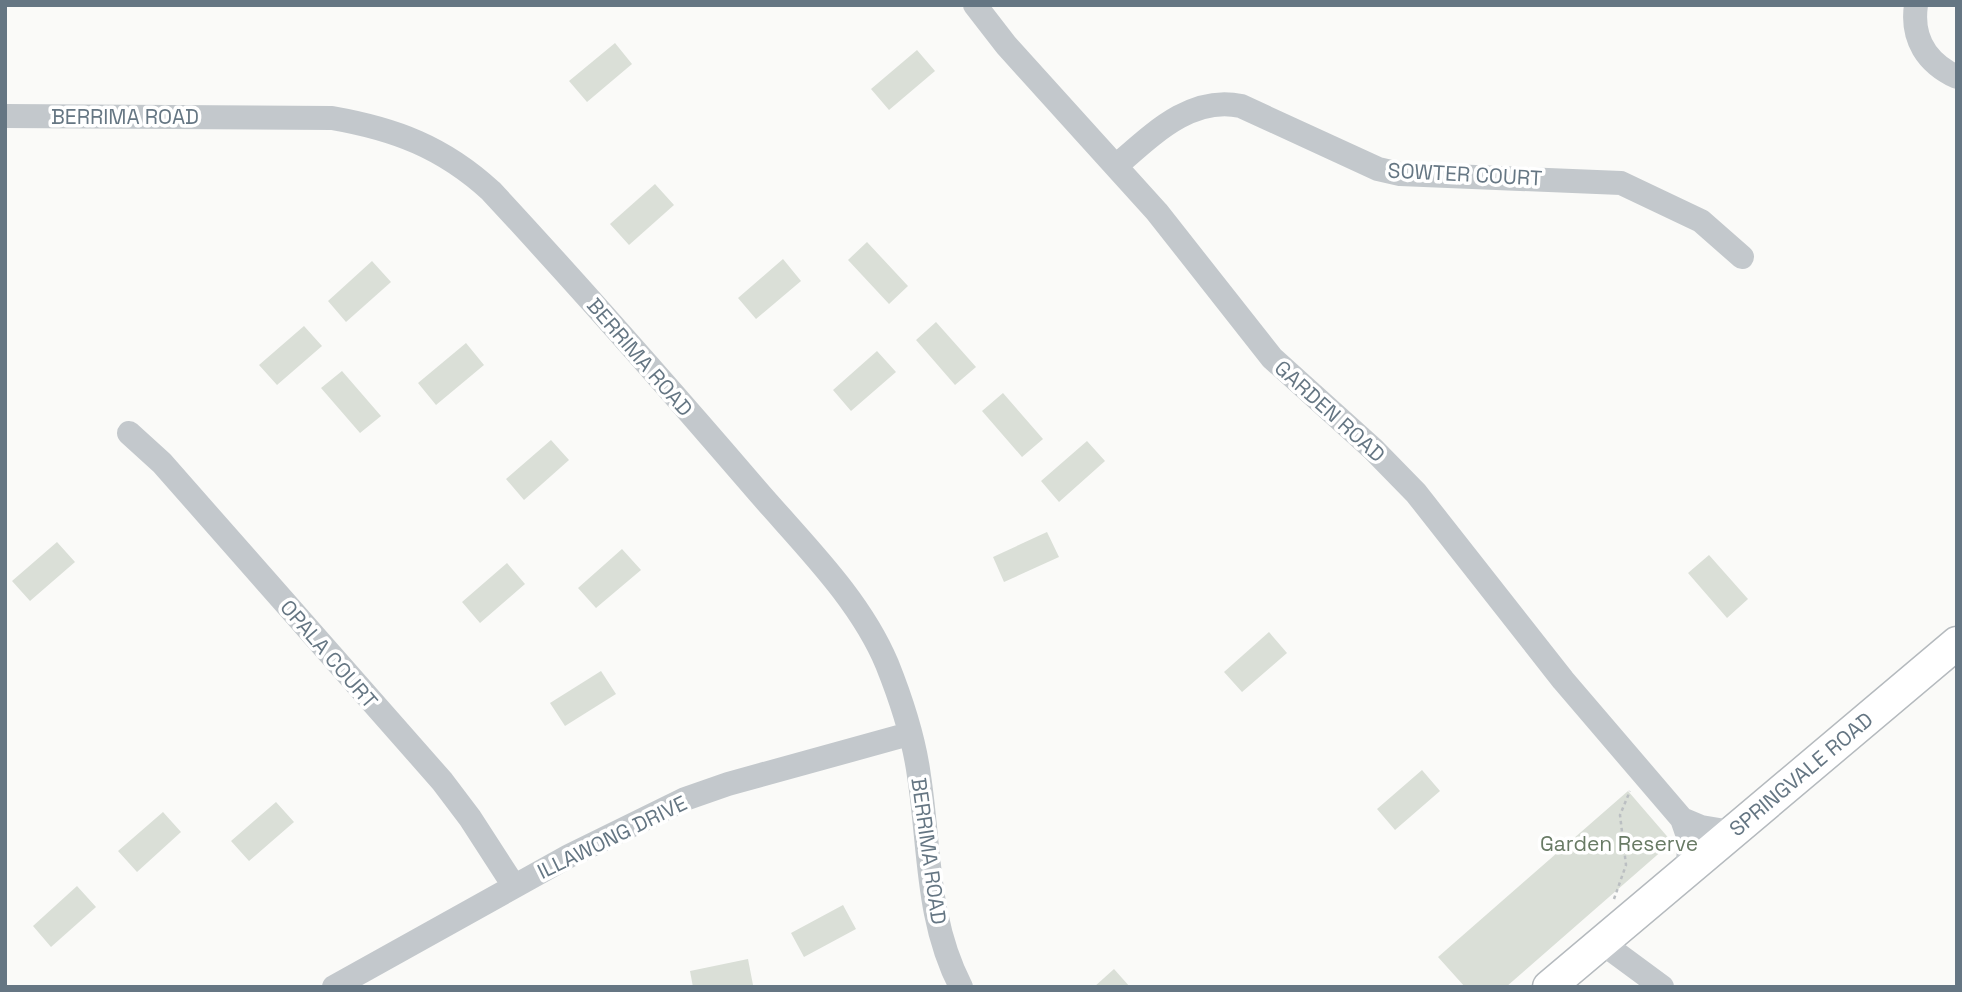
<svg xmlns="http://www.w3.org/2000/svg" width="1962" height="992" viewBox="0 0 1962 992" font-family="'Space Grotesk',sans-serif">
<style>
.green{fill:#dadfd7}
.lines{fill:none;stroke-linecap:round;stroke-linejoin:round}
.major-casing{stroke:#b5babe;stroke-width:35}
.path{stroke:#bbbfc2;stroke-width:2.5;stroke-dasharray:3.5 3.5;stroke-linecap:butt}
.minor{stroke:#c3c8cc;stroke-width:24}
.major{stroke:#fff;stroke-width:32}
.labels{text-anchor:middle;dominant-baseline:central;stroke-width:7;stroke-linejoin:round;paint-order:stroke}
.street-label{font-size:21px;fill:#657683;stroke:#fff}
.park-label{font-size:21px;fill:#687a64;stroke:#fff}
</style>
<rect width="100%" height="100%" fill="#fafaf8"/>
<path class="green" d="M615 43 632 64 587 102 569 81Z
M917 50 935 71 889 110 871 89Z
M655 184 674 205 629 245 610 224Z
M867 242 908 286 889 304 848 260Z
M783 259 801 281 756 319 738 298Z
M372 261 391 282 346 322 328 301Z
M936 322 976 367 955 385 916 340Z
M304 326 322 346 277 385 259 365Z
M466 343 484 365 436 405 418 383Z
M877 351 896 372 851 411 833 390Z
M342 371 381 416 360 433 321 388Z
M1003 393 1043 439 1022 457 982 411Z
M551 440 569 460 524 500 506 479Z
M1087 441 1105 461 1059 502 1041 481Z
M1047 532 1059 557 1004 582 993 557Z
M57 542 75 562 30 601 12 581Z
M622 549 641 570 596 608 578 588Z
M1709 555 1748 599 1727 618 1688 573Z
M507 563 525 584 480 623 462 602Z
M1269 632 1287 653 1242 692 1224 672Z
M601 671 616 694 565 726 550 703Z
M1422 770 1440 791 1395 830 1377 809Z
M1628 791 1672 842 1506 987H1465L1438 957Z
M276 802 294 822 249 861 231 841Z
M163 812 181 832 137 872 118 851Z
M77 886 96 907 51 947 33 926Z
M843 905 856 929 804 957 791 933Z
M748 959 753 985 693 987 690 971Z
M1114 969 1130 987H1094Z"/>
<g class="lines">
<defs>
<path id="major" d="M1549 987 1957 643"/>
</defs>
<use href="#major" class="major-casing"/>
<path class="path" d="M1614 899 1626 865 1620 815 1630 791"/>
<path class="minor" d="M975 5 1006 45 1157 212 1272 358 1373 449 1416 493 1563 680 1682 819 1689 839 1688 869
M1916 5C1911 39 1927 63 1957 77
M5 116 332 118C395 129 443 147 491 191 581 288 668 387 754 487 801 542 859 597 887 664 901 699 914 738 919 776 930 847 926 920 961 987
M1116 166C1152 135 1191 95 1241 106L1378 169 1400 174 1621 183 1701 221 1742 257
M129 433 162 463 442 781 470 818 514 886
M1682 819 1701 827 1731 832
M1601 942 1662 987
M334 987 569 856 685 799 728 784 909 734"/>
<use href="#major" class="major"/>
</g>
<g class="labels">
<g class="street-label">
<text x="125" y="116">BERRIMA ROAD</text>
<text transform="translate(1465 174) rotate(3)">SOWTER COURT</text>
<text transform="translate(640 357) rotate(49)">BERRIMA ROAD</text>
<text transform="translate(1330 411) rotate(42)">GARDEN ROAD</text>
<text transform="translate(329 654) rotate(49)">OPALA COURT</text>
<text transform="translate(1801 774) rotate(-40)">SPRINGVALE ROAD</text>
<text transform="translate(612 837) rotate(-26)">ILLAWONG DRIVE</text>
<text transform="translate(929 851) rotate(82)">BERRIMA ROAD</text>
</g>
<g class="park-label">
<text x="1619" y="843">Garden Reserve</text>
</g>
</g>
<rect width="1962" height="992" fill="none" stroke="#657683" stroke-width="14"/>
</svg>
